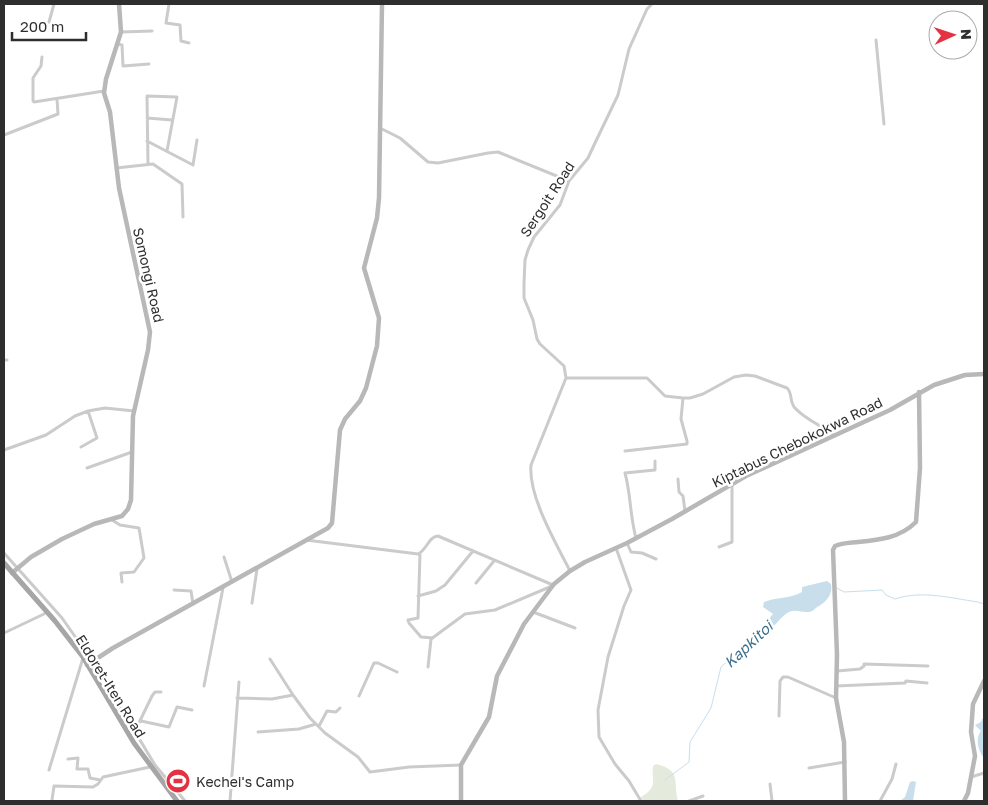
<svg xmlns="http://www.w3.org/2000/svg" width="988" height="805" viewBox="0 0 988 805" font-family="'Golos Text',sans-serif">
<style>
.green{fill:#e5ebdc}
.water{fill:#c8deeb}
.lines{fill:none;stroke-linecap:round;stroke-linejoin:round}
.stream{stroke:#c8deeb;stroke-width:1}
.street{stroke:#cbcbcb;stroke-width:3}
.secondary{stroke:#b8b8b8;stroke-width:4.5}
.primary{stroke:#a6a6a6;stroke-width:5}
.labels{text-anchor:middle;dominant-baseline:central;stroke-width:5;stroke-linejoin:round;paint-order:stroke}
.street-label{font-size:14px;fill:#2e2e2e;stroke:#fff}
.poi-label{font-size:14px;fill:#2e2e2e;stroke:#fff;text-anchor:start}
.water-label{font-size:15px;font-style:italic;fill:#3d718f;stroke:#fff}
</style>
<rect width="100%" height="100%" fill="#fff"/>
<path class="green" d="M656 764C682 770 673 782 678 801H643L641 797C659 786 651 782 653 766Z"/>
<path class="water" d="M827 581 831 584C833 594 827 601 819 606 815 608 813 612 809 612 803 613 796 609 789 612 781 616 774 628 765 633L759 630 773 614 763 607 764 602C776 597 790 599 802 592V587Z
M984 718V758C978 751 975 738 981 731L975 725 981 722 982 719Z
M913 781 916 782 913 801H900L905 797 910 782Z"/>
<g class="lines">
<path class="stream" d="M837 588 844 592 882 590 886 595 895 599C922 590 950 598 978 602L984 604
M665 780 689 762 690 742 711 708 721 667 762 631"/>
<path class="street" d="M169 4 166 23 180 25 181 41 189 43
M49 22 54 4
M121 32 152 31
M876 40 884 124
M118 44 122 45 123 66 149 64
M42 57 41 66 33 78V101L34 102 104 91
M147 118 172 120
M380 128 400 138 428 162 438 163 488 153 498 152 569 181
M4 135 58 114 57 99
M147 141 193 165 197 140
M148 164 147 96 177 97 167 151
M116 168 153 164 182 184 183 217
M4 360H7
M566 378H647L665 396 683 398H690L703 394 734 377 746 375 755 376 787 388C793 394 789 400 794 407 804 419 822 426 835 435
M81 447 97 438 88 411
M4 450 46 435 75 416 88 411 105 408 134 411
M625 451 687 444V441L681 419 683 398
M87 468 132 452
M678 479 679 492 683 496 685 511
M112 520 120 525 139 528 144 558 134 572 121 573 122 582
M636 538C630 517 631 495 625 473L655 470V461
M306 540 418 554C427 550 428 537 438 536L553 585
M627 543 631 552 642 553 656 559
M719 547 732 542V484
M616 548 631 590 624 606 608 657 598 710 599 737 615 764 629 781 641 801
M4 553 62 618 93 662 155 765 185 801
M420 554 418 618 408 620 409 623 421 637 433 638
M224 557 232 582
M570 571C556 543 528 496 531 465L566 378 564 366 540 344 537 339 533 320 524 298V283L525 260 528 250 534 237 560 205 569 181 588 158 595 143 618 95 629 49 647 9 652 4
M476 583 494 561
M174 590 191 591 193 604
M418 596 436 591 445 585 473 551
M252 603 257 569
M533 612 575 628
M4 633 44 614
M270 659 293 695
M428 667 431 639 465 614 495 610 552 586
M837 671 860 669 864 666V664L928 666
M204 686 223 588
M836 686 905 683 906 681 927 683
M359 696 374 663H378L397 672
M237 698 272 699 293 695 310 718 325 733 358 757 370 772 409 767 461 765
M779 716 780 681 783 677H788L836 698
M141 721 169 727 177 707 192 710
M319 726 327 711 336 712 340 708
M258 732 299 729 316 724
M134 733 152 696 155 692H161
M68 759 78 758 77 769H88L90 778 100 780
M809 768 845 762
M49 770 83 658
M971 777 984 773
M770 784 772 801
M52 800 54 786 93 787 98 784 103 777 150 767
M230 801 239 682
M689 801 703 796
M880 801 892 779 896 764"/>
<path class="secondary" d="M12 573 31 557 62 539 94 524 122 516 128 509 131 500 133 416 148 350 150 332 119 188 110 112 104 93 106 79 121 32 119 4
M87 665 113 648 328 528 332 523 340 430 345 419 360 401 366 388 377 346 379 318 364 268 377 218 379 198 382 4
M461 801V765L489 717 497 676 524 624 554 584 570 571 585 562 627 543 672 519 746 476 890 410 934 385 965 375 984 374
M845 801 844 742 836 698 837 655 833 550 835 546C842 543 850 543 858 542 879 540 900 538 916 522L920 468 919 392
M964 801 968 793 975 756 971 732 973 704 984 681"/>
<path class="primary" d="M4 563 55 621 83 657 134 743 177 801"/>
</g>
<defs>
<symbol id="stadium-disc" viewBox="-11 -11 22 22"><circle r="9.5" fill="#e33343" stroke="#fff"/><path d="M0-5a6.5 5 0 1 0 0 10a6.5 5 0 1 0 0-10ZM-3.5-1.8h7v3.6h-7Z" fill="#fff"/></symbol>
</defs>
<g fill-rule="evenodd">
<use href="#stadium-disc" x="164" y="767" width="28" height="28"/>
</g>
<g class="labels">
<g class="street-label">
<text transform="translate(547 199) rotate(-57)">Sergoit Road</text>
<text transform="translate(149 275) rotate(77)">Somongi Road</text>
<text transform="translate(797 442) rotate(-26)">Kiptabus Chebokokwa Road</text>
<text transform="translate(111 686) rotate(58)">Eldoret-Iten Road</text>
</g>
<g class="poi-label">
<text x="196" y="781">Kechei's Camp</text>
</g>
<g class="water-label">
<text transform="translate(748 644) rotate(-43)">Kapkitoi</text>
</g>
</g>
<rect width="988" height="805" fill="none" stroke="#2e2e2e" stroke-width="10"/>
<g transform="translate(953 35) rotate(87)"><circle r="24" fill="#ffffff" stroke="#ababab"/>
<path d="M0-4L9 19L0 12L-9 19Z" fill="#e33343"/>
<text y="-8" font-size="14" font-weight="bold" text-anchor="middle" fill="#2e2e2e">N</text>
</g>
<path d="M12 32v8h74v-8" fill="none" stroke="#2e2e2e" stroke-width="2.5"/>
<text x="20" y="32" font-size="15" fill="#2e2e2e" stroke="#ffffff" stroke-width="4" paint-order="stroke">200 m</text>
</svg>
